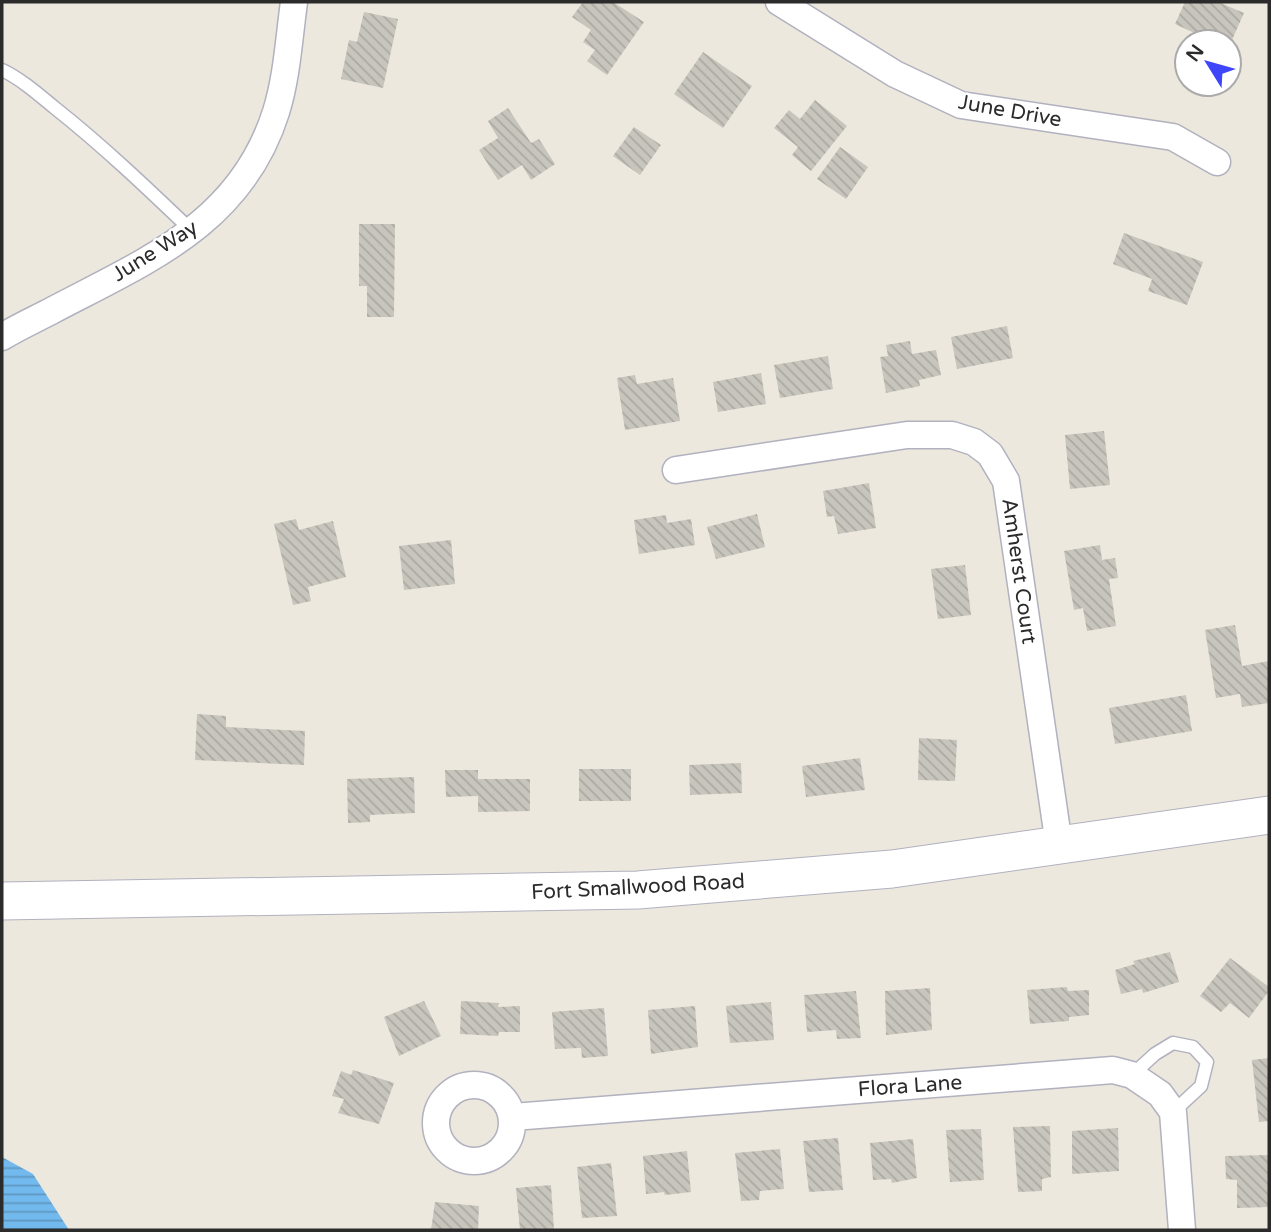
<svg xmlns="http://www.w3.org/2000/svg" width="1271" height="1232" viewBox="0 0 1271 1232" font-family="'Varela Round',sans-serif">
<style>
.water{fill:url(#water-rules)}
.building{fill:url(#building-back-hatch)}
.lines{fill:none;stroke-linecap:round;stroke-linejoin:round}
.lane-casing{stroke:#b1b1bf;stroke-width:15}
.street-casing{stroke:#b1b1bf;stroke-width:29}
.secondary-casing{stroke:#b1b1bf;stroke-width:39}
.lane{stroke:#fff;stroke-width:12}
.street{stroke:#fff;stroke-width:26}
.secondary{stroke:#fff;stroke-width:37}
.labels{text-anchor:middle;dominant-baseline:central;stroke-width:5;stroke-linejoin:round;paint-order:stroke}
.street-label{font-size:21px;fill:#2b2b2b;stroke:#fff}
</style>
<defs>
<pattern id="water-rules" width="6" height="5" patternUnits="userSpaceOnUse" patternTransform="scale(1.75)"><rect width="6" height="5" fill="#72baee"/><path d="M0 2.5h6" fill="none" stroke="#5e97c1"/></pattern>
<pattern id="building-back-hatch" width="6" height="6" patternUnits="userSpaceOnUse" patternTransform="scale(1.75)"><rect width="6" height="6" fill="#c8c5bd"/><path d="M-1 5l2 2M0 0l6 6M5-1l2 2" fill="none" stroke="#aca9a3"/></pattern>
</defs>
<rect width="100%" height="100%" fill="#ede8dd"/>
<path class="water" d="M2 1157 33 1174 69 1230H2Z"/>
<path class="building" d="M583 2H613L644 22 607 75 587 61 595 50 583 42 591 30 572 17Z
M1185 2H1218L1244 13 1231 42H1201L1203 37 1175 24Z
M364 12 398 19 383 88 341 79 349 40 357 42Z
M703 52 752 86 723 128 674 94Z
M815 100 847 126 811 171 792 155 798 147 774 128 789 110 800 119Z
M508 108 531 143 539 139 555 164 531 180 522 165 498 180 479 150 498 138 488 121Z
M634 127 661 145 640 175 613 156Z
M840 147 868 167 846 199 817 179Z
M359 224H395L394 317H367V286H359Z
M1124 233 1203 262 1187 305 1148 291 1152 279 1113 264Z
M1007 326 1013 358 957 369 951 337Z
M910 341 912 354 936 350 941 375 919 380 920 386 886 393 880 357 888 356 886 345Z
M828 356 833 389 780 398 774 365Z
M761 373 766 404 718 412 713 382Z
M635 375 637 384 673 378 680 421 625 430 617 378Z
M1104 431 1110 485 1070 489 1065 435Z
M869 483 876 528 838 534 834 516 827 517 823 491Z
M757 514 765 547 716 559 707 527Z
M666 515 667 523 691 519 695 545 639 554 634 520Z
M296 519 299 530 333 521 346 577 308 587 311 601 293 605 274 524Z
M451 540 455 584 404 590 399 546Z
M1100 545 1102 560 1115 558 1118 578 1109 579 1116 626 1087 631 1083 608 1074 610 1064 551Z
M965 565 971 615 938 619 931 569Z
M1235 625 1242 666 1269 661V703L1242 707 1240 694 1216 698 1205 630Z
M1186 695 1192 731 1115 744 1109 708Z
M197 714 226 716V727L305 731 304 765 195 760Z
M919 738 957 740 955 781 918 780Z
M860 758 865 790 806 797 802 766Z
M741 763 742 793 690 795 689 765Z
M579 769H631V801H579Z
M445 770H478V779H530V811L478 812V796L446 797Z
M414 777 415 813 370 815V822L348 823 347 779Z
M1170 952 1179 982 1143 993 1142 989 1121 994 1115 970 1135 964 1133 961Z
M1230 958 1269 987V991L1249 1018 1230 1003 1221 1012 1200 996Z
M1067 987 1068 991 1089 990V1015L1069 1017V1021L1030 1024 1027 990Z
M930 988 932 1030 886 1035 885 991Z
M856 991 861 1038 837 1039 836 1030 807 1032 804 995Z
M424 1001 441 1036 399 1056 384 1017Z
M461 1001 499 1003 498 1007 520 1006V1032H499L498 1036 460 1034Z
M771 1002 774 1040 730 1043 726 1006Z
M695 1006 698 1047 651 1054 648 1010Z
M604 1008 608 1056 582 1058 581 1048 555 1049 552 1012Z
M1269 1058V1121L1259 1122 1252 1060Z
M353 1070 394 1083 379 1124 338 1113 344 1099 332 1096 341 1071 351 1075Z
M1050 1126 1051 1177 1042 1179V1191L1018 1192 1013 1127Z
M1118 1128 1119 1171 1072 1174V1131Z
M981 1129 984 1180 950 1182 946 1130Z
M838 1138 843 1190 809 1192 803 1141Z
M913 1139 917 1178 892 1183 891 1179 873 1180 870 1143Z
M780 1149 784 1189 760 1191 759 1200 741 1201 735 1153Z
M687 1151 691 1192 665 1195 664 1192 646 1194 643 1156Z
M1269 1155V1207L1237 1208V1180L1226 1179 1225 1156Z
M611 1163 617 1216 582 1218 577 1167Z
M551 1185 554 1230H520L516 1188Z
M435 1202 479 1206 478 1230H431Z"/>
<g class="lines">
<defs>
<path id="lane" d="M2 70C21 79 38 94 55 108 103 146 147 188 192 231
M1132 1075 1155 1054 1173 1043 1193 1047 1207 1062 1201 1086 1173 1112"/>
<path id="street" d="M779 2 895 74 961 105 1173 137 1217 162
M2 337C18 327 36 319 53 310 148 260 241 223 276 112 287 77 289 38 294 2
M676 470 907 435H952L974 442 990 454 1006 481 1059 845
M436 1123a38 38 0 1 1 76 0a38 38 0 1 1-76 0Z
M513 1117 1113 1070 1132 1075 1160 1094 1173 1112 1182 1230"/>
<path id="secondary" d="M2 901 638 890 892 869 1269 815"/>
</defs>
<use href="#lane" class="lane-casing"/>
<use href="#street" class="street-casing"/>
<use href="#secondary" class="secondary-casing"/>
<use href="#lane" class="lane"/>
<use href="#street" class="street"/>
<use href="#secondary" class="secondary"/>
</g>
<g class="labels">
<g class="street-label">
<text transform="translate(1010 111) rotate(10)">June Drive</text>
<text transform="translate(155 251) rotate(-32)">June Way</text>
<text transform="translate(1019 571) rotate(82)">Amherst Court</text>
<text transform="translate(638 887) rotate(-3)">Fort Smallwood Road</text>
<text transform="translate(910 1086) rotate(-4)">Flora Lane</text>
</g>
</g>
<rect width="1271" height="1232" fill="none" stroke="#2b2b2b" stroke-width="7"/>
<g transform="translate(1208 63) rotate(307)"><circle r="33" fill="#ffffff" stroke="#aaaaaa" stroke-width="2"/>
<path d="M0-5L12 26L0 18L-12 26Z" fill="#3f45f8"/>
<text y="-10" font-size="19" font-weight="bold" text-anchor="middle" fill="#2b2b2b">N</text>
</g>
</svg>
